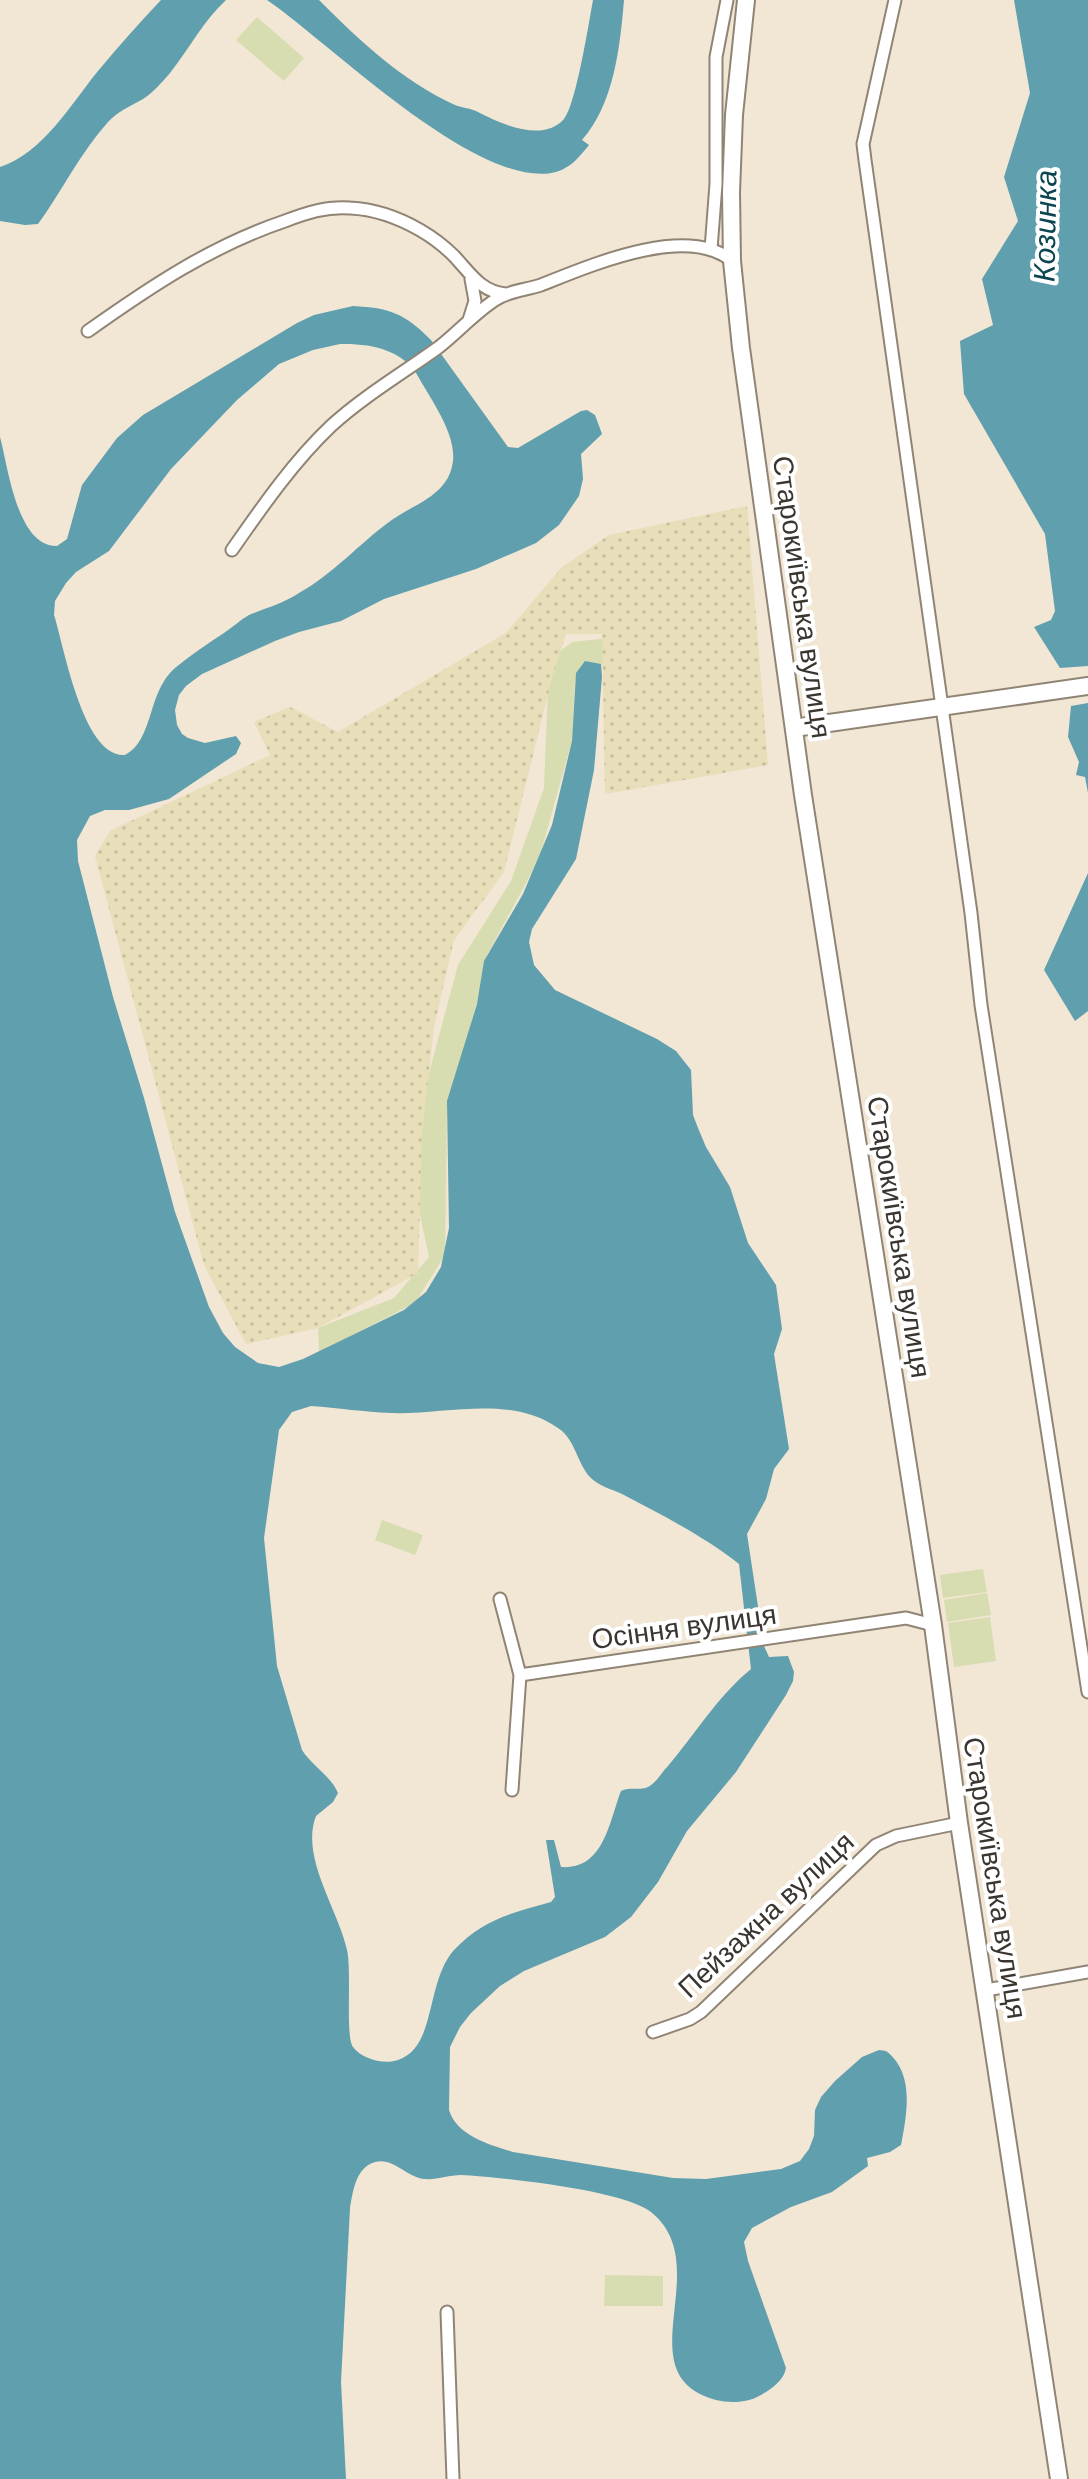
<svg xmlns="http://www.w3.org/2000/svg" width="1088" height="2479" viewBox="0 0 1088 2479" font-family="'DM Sans',sans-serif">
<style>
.green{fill:#d7ddb1}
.sand{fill:url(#sand-dots)}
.water{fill:#609fae;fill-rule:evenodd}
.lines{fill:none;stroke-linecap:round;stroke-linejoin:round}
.street-casing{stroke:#908575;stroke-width:15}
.secondary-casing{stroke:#908575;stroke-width:20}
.street{stroke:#fff;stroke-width:11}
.secondary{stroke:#fff;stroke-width:16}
.labels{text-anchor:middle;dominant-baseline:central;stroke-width:8;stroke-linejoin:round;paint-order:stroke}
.street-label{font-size:28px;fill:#3a352f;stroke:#fff}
.water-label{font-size:30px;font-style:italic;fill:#0b4550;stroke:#fff}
</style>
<defs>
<pattern id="sand-dots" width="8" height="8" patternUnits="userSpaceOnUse" patternTransform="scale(2)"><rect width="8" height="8" fill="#e8deb9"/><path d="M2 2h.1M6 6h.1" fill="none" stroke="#c8bf9f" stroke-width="1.8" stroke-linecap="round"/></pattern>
</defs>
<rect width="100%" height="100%" fill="#f2e6d4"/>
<path class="green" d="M257 17 304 58 284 81 236 40Z
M656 633 575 680 572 741 539 859 487 955 479 995 447 1110 445 1255 415 1303 319 1352 318 1328 394 1298 429 1257 407 1155 458 965 511 881 544 788 549 660 572 642Z
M382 1520 423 1535 415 1555 375 1540Z
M983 1569 987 1592 943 1598 940 1575Z
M987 1593 991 1615 947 1622 944 1600Z
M990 1617 996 1661 954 1667 948 1623Z
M605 2275 663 2276V2306H604Z"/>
<path class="sand" d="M747 506 768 765 605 794 602 634H566L553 674 504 872 454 940 434 1027 422 1134 418 1273 318 1328 246 1344 204 1265 95 856 110 831 270 755 254 722 290 707 338 732 506 633 561 568 609 535Z"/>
<path class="water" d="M161 0H226C204 20 189 49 170 73 162 82 154 92 143 99 131 106 118 111 108 122 80 153 62 191 38 224L25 225 0 221V167C43 153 71 104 98 71 118 47 139 23 161 0Z
M267 0H319C359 40 402 81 455 105 462 108 471 108 478 112 501 124 543 143 564 119 576 105 589 22 593 0H624C620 47 614 104 582 140L589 145C579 157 572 167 556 172 479 192 329 42 267 0Z
M1014 0H1088V666L1060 668 1034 627 1051 620 1055 611 1045 534 964 394 960 341 993 325 982 279 1018 221 1004 177 1030 93Z
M353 306C390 308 404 313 431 340L508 447 518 448 581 411 587 410 595 415 602 434 581 454 583 479 579 496 559 525 536 543 476 569 384 599 341 621 299 632 275 641 202 674 186 686 179 695 175 710 177 725 182 734 188 738 205 743 236 736 241 743 236 754 169 799 129 810H105L90 816 77 840 78 861 113 997 144 1098 175 1212 209 1307 223 1333 235 1347 258 1363 279 1367 303 1359 404 1310 426 1292 441 1267 449 1228 447 1101 477 1004 484 961 523 894 552 825 572 741 576 673 585 661 601 664 602 677 594 770 576 859 532 929 529 942 534 965 555 990 657 1039 676 1051 691 1070 693 1115 698 1128 706 1147 730 1187 748 1243 776 1285 782 1329 774 1354 789 1449 774 1469 766 1499 747 1534 764 1646 769 1657 788 1656 794 1672 793 1681 786 1695 736 1772 687 1831 658 1882 631 1917 605 1937 524 1971 500 1986 471 2013 460 2027 450 2047 449 2110C457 2136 490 2145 513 2152L673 2178 706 2179 781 2169 800 2161 809 2149 814 2136 815 2110 821 2097 835 2081 862 2057 879 2050 886 2051C915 2073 907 2113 901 2145L890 2152 867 2158 868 2166 832 2192 791 2207 752 2228 744 2242 748 2261 786 2368C784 2381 769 2391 757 2397 746 2403 728 2403 716 2400 623 2375 718 2266 651 2212 623 2190 500 2177 461 2175 449 2175 437 2180 425 2179 407 2178 394 2157 375 2162 356 2167 353 2191 350 2208L341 2382 346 2479H0V437C8 466 17 547 57 546L67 539 82 485 117 438 143 415 297 323 314 315ZM340 344C370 343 405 350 419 378 432 401 456 434 453 461 449 496 413 504 389 522 359 544 333 574 299 593 284 603 266 608 249 615 240 620 233 627 224 633 207 644 191 655 175 668 147 692 154 740 125 755 83 758 64 646 54 615L55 601 66 583 76 572 109 551 171 469 237 400 279 364 313 350ZM311 1406C338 1408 364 1412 391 1413 444 1415 510 1394 558 1428 578 1441 577 1470 596 1482 604 1488 615 1490 624 1495 662 1515 705 1537 739 1564L751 1669C718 1696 696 1733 668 1766 662 1772 658 1780 651 1785 643 1792 631 1786 621 1791 609 1822 604 1870 561 1867L554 1840H546L555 1897 551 1902C512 1913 483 1919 454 1950 425 1983 437 2047 398 2060 384 2065 362 2059 353 2047 345 2036 352 1972 347 1950 338 1909 300 1857 316 1816L333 1802 338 1793C331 1776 312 1766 302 1750L277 1666 264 1538 279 1430 292 1412Z
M1088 703V793L1085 777 1076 775 1079 762 1068 737 1071 706Z
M1088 873V1011L1075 1021 1044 970Z"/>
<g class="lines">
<defs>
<path id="street" d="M895 0 863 144 865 160 971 913 981 1005 1088 1692
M711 249 716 184V57L727 0
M469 320 475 301 471 279
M88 331C150 287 211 246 285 221 306 213 327 206 350 208 374 209 399 218 420 230 432 237 444 246 454 256 470 273 481 292 506 294
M232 550C262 507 293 462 331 426 364 396 403 373 439 347 458 332 475 313 495 300 508 291 526 290 541 285 589 266 687 223 732 261
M500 1599 520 1675 906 1618 933 1625
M512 1790 520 1675
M986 1990 1088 1972
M653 2032 690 2019 701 2012 876 1845 896 1836 959 1823
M447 2312 453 2479"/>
<path id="secondary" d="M746 0 734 115 731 192 732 261 741 348 803 795 933 1625 959 1823 1059 2479
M794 728 1088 686"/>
</defs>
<use href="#street" class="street-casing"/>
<use href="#secondary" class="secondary-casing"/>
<use href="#street" class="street"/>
<use href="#secondary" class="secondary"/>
</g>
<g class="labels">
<g class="street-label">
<text transform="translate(802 597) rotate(82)">Старокиївська вулиця</text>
<text transform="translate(899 1237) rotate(81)">Старокиївська вулиця</text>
<text transform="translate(684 1627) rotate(-8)">Осіння вулиця</text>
<text transform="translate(995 1878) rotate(81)">Старокиївська вулиця</text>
<text transform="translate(766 1915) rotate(-43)">Пейзажна вулиця</text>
</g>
<g class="water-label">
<text transform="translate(1045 226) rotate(-89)">Козинка</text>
</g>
</g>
</svg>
